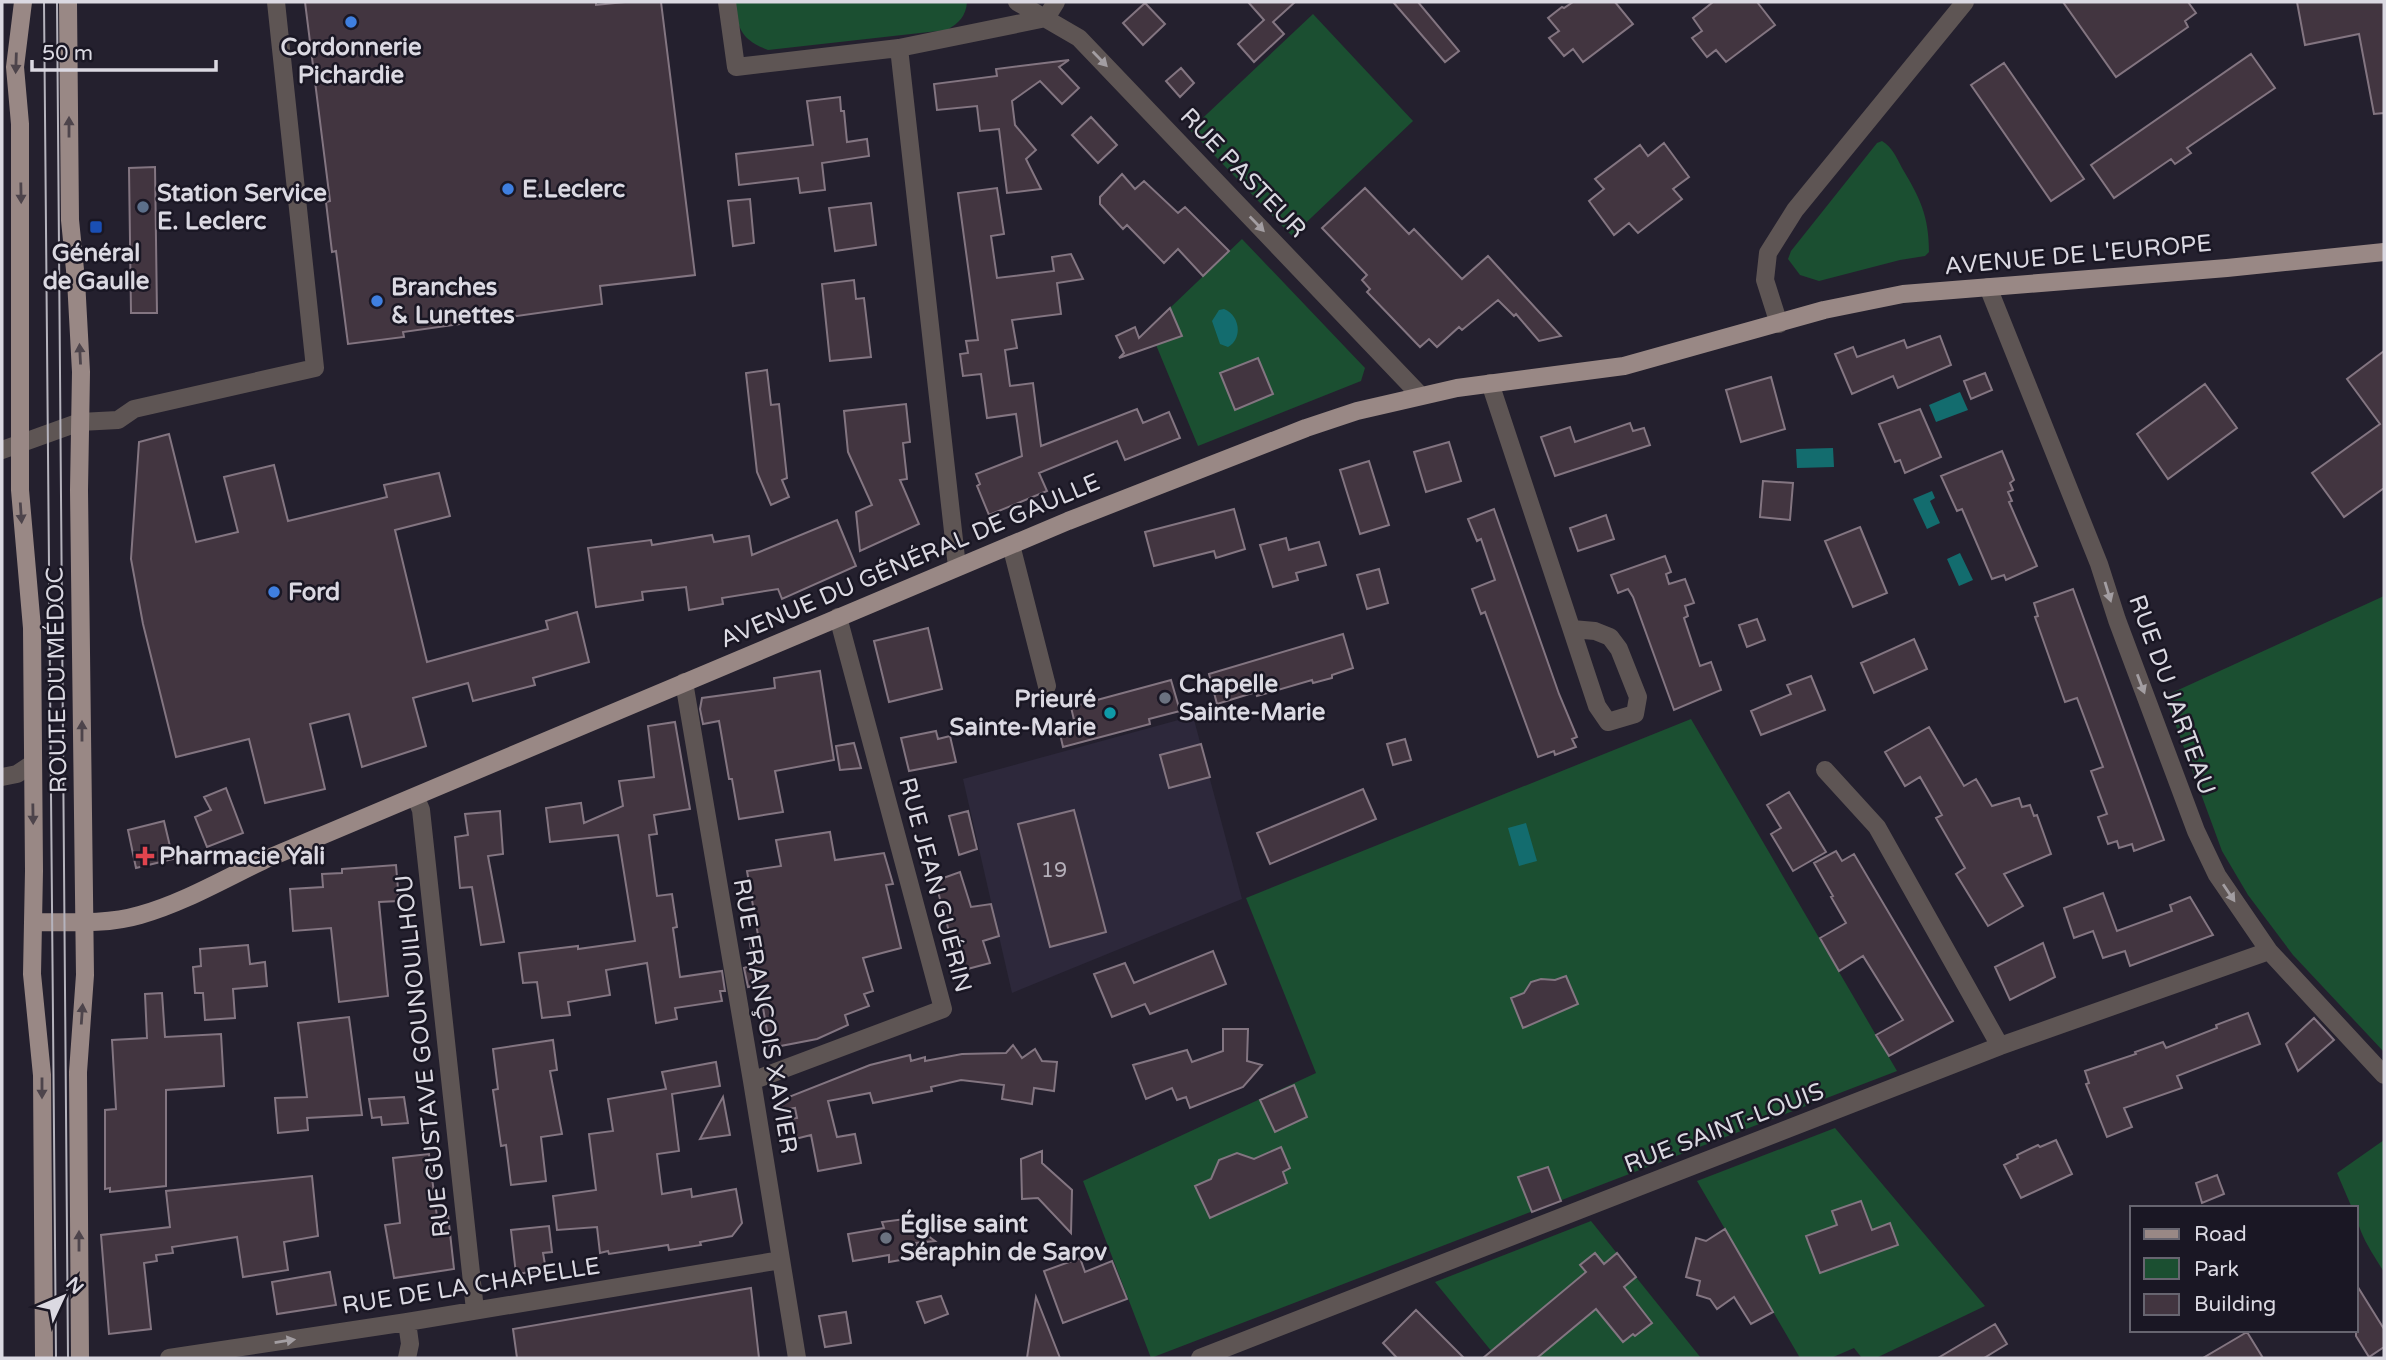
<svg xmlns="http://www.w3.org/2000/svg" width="2386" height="1360" viewBox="0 0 2386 1360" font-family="'Varela Round',sans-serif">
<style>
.built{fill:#2d283b}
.green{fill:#1b4f31}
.water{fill:#136c6e}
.building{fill:#423540;stroke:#837581;stroke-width:2}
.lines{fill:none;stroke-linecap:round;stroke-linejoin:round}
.minor{stroke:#5e5554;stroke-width:18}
.major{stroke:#998885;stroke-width:18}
.tram{stroke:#b5b3bd;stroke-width:2}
.oneway{fill:#a39ea2}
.oneway2{fill:#4d444b}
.shop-dot{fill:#3f7fe0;stroke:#1a1724;stroke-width:2.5}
.service-dot{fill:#5c6f8a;stroke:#1a1724;stroke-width:2.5}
.transit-dot{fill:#1a4fb4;stroke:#1a1724;stroke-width:2.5}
.worship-dot{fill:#6b7280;stroke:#1a1724;stroke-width:2.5}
.culture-dot{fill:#0f9aa8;stroke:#1a1724;stroke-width:2.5}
.health-dot{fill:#e0444e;stroke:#1a1724;stroke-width:2.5}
.labels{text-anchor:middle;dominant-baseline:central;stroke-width:5;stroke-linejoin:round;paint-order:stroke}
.number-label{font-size:21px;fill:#b5b0ba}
.poi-label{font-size:24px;font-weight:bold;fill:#dbd9e2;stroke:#1a1724;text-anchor:start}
.street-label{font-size:24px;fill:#dbd9e2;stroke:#1a1724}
</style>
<rect width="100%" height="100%" fill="#24202e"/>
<path class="built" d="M1193 716 1242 899 1012 993 963 779Z"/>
<path class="green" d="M733 2H967C966 16 959 23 947 30L768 50C740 39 739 29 733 2Z
M1313 14 1413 121 1292 236 1190 130Z
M1882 141C1892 147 1897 158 1902 168 1920 198 1929 216 1929 252L1925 256 1900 260 1819 281 1800 275 1788 259 1791 251 1877 143Z
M1242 239 1365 368 1361 381 1198 446 1149 328Z
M2384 596V1052L2293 955 2248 895 2222 851 2165 696Z
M1691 719 1897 1071 1151 1358 1083 1181 1316 1073 1246 898Z
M1835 1128 1985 1306 1876 1358H1862L1854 1348 1831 1358H1800L1697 1181Z
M2384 1140V1272C2372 1252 2356 1231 2356 1208H2352L2337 1173Z
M1591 1221 1701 1358H1497L1435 1282Z"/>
<path class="water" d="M1224 309C1240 315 1243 339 1228 347L1220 344 1212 321 1219 310Z
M1960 392 1968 410 1936 422 1929 405Z
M1833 448 1834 467 1797 468 1796 449Z
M1932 491 1935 498 1930 501 1940 523 1927 529 1913 499Z
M1960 553 1973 580 1959 586 1947 559Z
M1526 823 1537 861 1519 866 1508 828Z"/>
<path class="building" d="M305 2H596V5L625 2H661L695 275 600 286 602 304 403 332 404 337 348 344 336 251 332 252 326 202 330 201Z
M1248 2H1295L1273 22 1284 34 1254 62 1238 44 1264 20Z
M1393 2H1418L1459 51 1445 62Z
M1573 2H1615L1633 24 1583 62 1573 49 1564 56 1549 38 1559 31 1548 18 1562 7 1564 8Z
M1713 2H1757L1775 25 1726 62 1716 50 1707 57 1692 38 1702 31 1693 18Z
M2063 2H2188L2196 13 2185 21 2188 27 2116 77Z
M2297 2H2384V113L2374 114 2359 34 2305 45Z
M1145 3 1165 24 1143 45 1123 23Z
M2251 54 2275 88 2187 148 2191 153 2175 164 2171 159 2114 198 2091 165Z
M1069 60 1059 67 1079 88 1062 104 1040 81 1012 101 1015 125 1036 150 1026 159 1041 189 1007 193 999 129 980 131 977 106 937 110 934 84 997 76 996 69Z
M2004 63 2084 179 2051 201 1971 85Z
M1181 68 1194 83 1180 97 1166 81Z
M840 97 841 111H844L847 142 867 139 869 156 822 163 825 190 800 193 798 178 739 185 736 154 813 145 807 101Z
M1091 117 1117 145 1098 163 1072 135Z
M1664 143 1689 177 1673 189 1682 199 1638 233 1629 223 1614 235 1589 201 1604 189 1595 179 1640 145 1648 156Z
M155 167 157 313H131L129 168Z
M1122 174 1135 189 1144 181 1178 213 1185 207 1229 251 1203 276 1178 249 1164 263 1127 225 1123 229 1100 204V197Z
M997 188 1004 234 991 236 997 278 1054 271 1052 257 1071 254 1083 279 1057 283 1061 314 1012 320 1017 348 1005 350 1010 386 1033 383 1041 446 1137 409 1143 423 1169 412 1180 438 1125 460 1117 441 1039 473 1047 491 989 515 977 486 980 484 976 474 1022 456 1016 414 987 418 981 374 963 376 960 354 968 353 966 341 978 340 958 193Z
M1365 188 1409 234 1414 229 1462 279 1488 256 1561 336 1539 341 1516 314 1514 316 1498 300 1462 330 1459 327 1437 347 1429 339 1420 347 1367 292 1370 289 1362 280 1367 275 1322 228Z
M750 199 754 243 733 246 728 201Z
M871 203 876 245 835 251 829 208Z
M854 280 856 299 864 298 871 357 830 361 822 284Z
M1170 308 1182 336 1119 358 1124 353 1116 336 1135 327 1139 338Z
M1940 336 1951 365 1898 388 1893 376 1852 394 1835 354 1853 347 1857 357 1904 340 1907 348Z
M2384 351V488L2344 517 2312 473 2380 424 2347 379Z
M1258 358 1273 394 1235 410 1220 373Z
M767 370 771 405 779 404 787 478 782 480 789 497 771 505 757 472 746 373Z
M1985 373 1992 390 1971 399 1964 381Z
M1771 377 1785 429 1741 442 1726 390Z
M2205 384 2237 428 2168 479 2137 434Z
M906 404 910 442 903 443 907 479 900 480 919 524 860 551 856 512 872 505 848 452 844 411Z
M1920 409 1941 457 1905 473 1900 460 1895 462 1879 424Z
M1630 423 1633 431 1644 428 1650 445 1555 476 1541 437 1570 427 1575 442Z
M169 434 196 542 238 532 224 477 274 465 288 521 387 497 384 485 439 473 450 516 395 530 427 662 548 629 546 621 577 612 589 662 533 678 535 685 473 701 468 683 413 698 426 746 362 767 349 714 310 724 325 789 265 803 249 739 176 757 143 624 131 559 139 442Z
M1449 442 1461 481 1426 492 1414 452Z
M2002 451 2014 480 2010 483 2013 490 2008 492 2012 501 2009 502 2037 566 2006 580 2004 575 1992 579 1962 509 1957 511 1941 476Z
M1369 461 1389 525 1360 534 1340 470Z
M1763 481 1793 483 1790 520 1760 517Z
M1234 509 1245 549 1216 558 1214 551 1154 566 1145 532Z
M1494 509 1559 694 1577 737 1572 739 1576 747 1555 755 1554 751 1538 757 1485 612 1481 614 1472 589 1495 580 1481 539 1477 541 1468 519Z
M1606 515 1614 539 1578 551 1570 528Z
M837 520 856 566 782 599 778 589 722 598 723 604 689 610 686 587 642 592 643 600 596 607 588 548 651 540 652 545 712 535 714 542 749 536 752 555Z
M1860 527 1887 593 1853 607 1825 541Z
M1286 538 1289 550 1319 542 1326 565 1296 573 1298 580 1273 587 1260 545Z
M1665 556 1671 572 1666 574 1669 584 1685 579 1694 603 1685 606 1688 616 1684 618 1700 666 1711 662 1721 690 1674 710 1633 597 1628 589 1618 593 1611 575Z
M1379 569 1388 603 1367 609 1357 575Z
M2073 589 2164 840 2134 851 2132 844 2119 848 2117 841 2108 844 2098 817 2107 814 2091 771 2103 767 2077 698 2065 702 2035 617 2038 616 2034 603Z
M1757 619 1765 640 1747 647 1739 625Z
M928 628 942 689 889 702 874 641Z
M1343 634 1353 668 1332 675V678L1313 683 1312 680 1257 696 1256 692 1217 704 1209 674Z
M1914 639 1927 669 1874 693 1861 663Z
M820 671 834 760 775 771 783 812 739 819 732 779H729L719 721 703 724 700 709 702 698 775 688 774 678Z
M1811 676 1825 710 1761 735 1751 711 1791 694 1787 685Z
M1171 680 1180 711 1149 719 1150 724 1063 747 1058 725 1074 720 1071 707Z
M675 722 690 809 654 815 657 834 649 835 657 896 672 894 677 927 673 928 680 977 722 971 725 991H720L722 1001 675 1008 677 1019 656 1023 647 963 606 970 610 995 568 1002 570 1015 542 1018 537 982 523 983 519 953 578 946V949L635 941 618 835 550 842 546 808 581 803 584 823 623 806 619 781 654 777 648 726Z
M1929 727 1964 786 1976 779 1992 806 2019 798 2022 807 2030 805 2034 816 2037 815 2051 854 2004 874 2023 906 1988 926 1956 874 1965 868 1936 818 1942 815 1920 777 1905 786 1885 752Z
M936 731 938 739 950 736 956 762 909 771 901 738Z
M1405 739 1411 760 1393 765 1387 744Z
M854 743 861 768 840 770 836 746Z
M1201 744 1210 777 1169 788 1160 755Z
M226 788 243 833 207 847 195 817 211 810 204 797Z
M1363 789 1376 819 1270 864 1257 833Z
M1789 792 1826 852 1793 871 1771 834 1781 828 1767 805Z
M1074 810 1106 932 1050 947 1018 824Z
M500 811 503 854 488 856 504 942 481 945 472 887 460 888 455 837 468 835 465 814Z
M968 811 977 849 959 855 949 816Z
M164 821 173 859 136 868 128 830Z
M830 832 835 860 884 853 893 884 886 885 901 948 863 958 873 991 864 994 869 1006 845 1015 848 1025 817 1039 770 1048 759 985 748 987 744 968 753 965 749 936 758 935 747 871 781 866 776 840Z
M1836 851 1842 861 1854 854 1953 1021 1889 1056 1876 1035 1903 1020 1863 956 1839 971 1820 938 1846 923 1831 897 1833 896 1814 863Z
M396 865 399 901 379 902 388 996 339 1002 331 928 293 931 290 889 323 887 322 874 342 873V869Z
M960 872 971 907 991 904 999 936 983 941 990 963 960 971 935 881Z
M2103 893 2117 931 2172 911 2170 905 2190 897 2213 935 2130 966 2125 951 2103 958 2093 931 2074 938 2064 908Z
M2043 943 2055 977 2010 1000 1995 967Z
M248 945 250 964 265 962 267 986 233 989 235 1018 205 1020 203 993H195L193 967 201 966 200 949Z
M1213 951 1226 984 1150 1014 1145 1004 1112 1017 1094 974 1125 963 1134 983Z
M1566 976 1578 1004 1523 1028 1511 998 1524 993 1531 982 1541 979 1555 980Z
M162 993 165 1037 221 1034 224 1086 166 1090V1186L110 1192V1188L105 1189V1110L116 1109 112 1040 147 1038 145 994Z
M2248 1013 2260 1044 2177 1076 2182 1088 2124 1108 2132 1127 2107 1137 2086 1084 2089 1083 2085 1071 2136 1054 2135 1052 2163 1042 2166 1048 2217 1028 2216 1025Z
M349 1017 362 1115 307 1118 308 1130 278 1133 275 1098 307 1097 298 1023Z
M2314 1018 2334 1040 2298 1071 2286 1044Z
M1223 1029H1248L1247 1061 1262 1065 1243 1087 1190 1108 1186 1097 1177 1100 1172 1088 1146 1099 1133 1065 1187 1050 1192 1062 1223 1051Z
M553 1040 557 1070 550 1071 562 1134 541 1137 546 1181 511 1185 506 1145 501 1146 493 1090 498 1089 493 1049Z
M1013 1045 1022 1058 1035 1049 1042 1061 1057 1062 1054 1091 1034 1088 1032 1104 1002 1099 1004 1085 961 1080 931 1087 932 1091 873 1103 870 1093 828 1101 837 1137 855 1134 861 1163 818 1171 811 1135 795 1139 790 1119 797 1118 795 1108 783 1110 781 1100 870 1065 910 1055 911 1061 925 1057V1061L962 1054 1006 1053Z
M716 1062 720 1086 672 1094 679 1151 657 1154 662 1194 691 1189 692 1197 736 1189 742 1223 732 1236 700 1242 701 1245 669 1250 668 1245 609 1254 608 1251 600 1253 597 1227 557 1230 553 1196 596 1190 589 1134 613 1131 608 1099 666 1089 662 1072Z
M1294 1085 1307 1117 1275 1132 1260 1100Z
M404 1097 408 1123 382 1125 381 1117 372 1118 369 1099Z
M723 1097 730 1135 700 1139Z
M2056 1140 2072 1174 2021 1198 2004 1165 2018 1158 2017 1155 2038 1145 2040 1147Z
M1281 1147 1290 1168 1283 1172 1287 1183 1210 1218 1195 1186 1211 1179 1219 1160 1237 1153 1254 1159Z
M1042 1151V1163L1072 1190 1071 1233 1038 1198 1022 1199 1021 1159Z
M429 1154 437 1217 448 1215 454 1269 394 1278 385 1225 400 1223 393 1158Z
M1548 1167 1561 1201 1532 1212 1518 1177Z
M2217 1175 2224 1194 2202 1203 2196 1183Z
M312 1176 318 1236 284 1242 288 1270 243 1277 237 1237 172 1247 173 1253 156 1255 157 1261 144 1263 151 1329 109 1334 101 1235 170 1227 166 1191Z
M1861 1201 1872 1230 1890 1223 1898 1245 1820 1273 1806 1236 1837 1225 1832 1211Z
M905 1219 935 1241 916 1243 918 1257 889 1262V1255L853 1261 848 1234 884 1228 882 1222Z
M549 1226 552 1252 543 1253 546 1270 516 1274 511 1230Z
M1725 1229 1773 1312 1751 1324 1734 1297 1717 1309 1710 1299 1697 1295 1700 1281 1686 1277 1696 1238 1706 1241Z
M1595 1253 1604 1264 1617 1253 1636 1277 1624 1287 1652 1323 1635 1336 1633 1334 1623 1342 1596 1309 1537 1358H1483L1586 1272 1580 1265Z
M1080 1258 1085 1272 1112 1261 1127 1299 1063 1323 1044 1271Z
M330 1272 336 1305 277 1314 272 1282Z
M2356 1284 2384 1329V1347L2369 1357 2356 1336Z
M751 1288 759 1358H517L513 1329Z
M941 1296 948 1314 925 1323 917 1302Z
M1036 1297 1060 1358H1027Z
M1416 1310 1464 1358H1397L1383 1343Z
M846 1312 851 1343 825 1347 819 1316Z
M1995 1324 2007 1344 1984 1358H1938Z
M2247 1332 2263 1358H2203Z"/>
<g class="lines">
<path class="minor" d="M727 2 736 67 899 48 1046 18
M1017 2 1079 38 1420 395
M1046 18 1056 2
M899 48 957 567
M1988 287 2099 564 2117 620 2196 831 2217 875 2269 951 2384 1075
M1779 324 1765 280 1768 253 1795 210 1965 2
M1490 383 1597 706 1608 722 1635 714 1638 697 1619 649 1610 637 1595 631 1572 629
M2 450 80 422 118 420 134 409 315 368 276 2
M1011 545 1047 686
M684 682 752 1081 797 1358
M1825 770 1877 827 2000 1046
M2 777 17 774 32 764
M416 798 421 810 475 1310
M752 1081 943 1009 838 617
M407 1322 410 1344 407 1358
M169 1358 407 1322 781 1260
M1200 1358 2000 1046 2269 951"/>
<path class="major" d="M23 2 15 67 20 124V490L32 628 34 871 32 974 42 1075 44 1358
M68 2 70 220 76 280 81 372 79 490 85 975 78 1072 80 1358
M33 922C68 922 106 925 140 915 183 903 224 879 264 860L1068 521 1306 428 1357 411 1457 388 1624 366 1824 310 1903 294 2227 268 2384 252"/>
<path class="tram" d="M44 2 56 1358
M57 2 68 1358"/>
</g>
<defs><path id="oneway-solid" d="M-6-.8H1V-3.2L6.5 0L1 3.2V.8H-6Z" transform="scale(1.75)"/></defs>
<g class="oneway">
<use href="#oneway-solid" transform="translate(1100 59) rotate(46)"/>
<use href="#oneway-solid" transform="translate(1257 224) rotate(46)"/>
<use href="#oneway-solid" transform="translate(2108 592) rotate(73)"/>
<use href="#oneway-solid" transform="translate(2141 684) rotate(69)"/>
<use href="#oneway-solid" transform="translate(2229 893) rotate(56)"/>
<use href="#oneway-solid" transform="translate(285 1341) rotate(-9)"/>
</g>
<g class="oneway2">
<use href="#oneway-solid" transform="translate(16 63) rotate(92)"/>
<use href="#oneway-solid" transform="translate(69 127) rotate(-90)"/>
<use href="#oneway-solid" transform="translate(21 193) rotate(89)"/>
<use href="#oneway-solid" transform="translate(80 354) rotate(-93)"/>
<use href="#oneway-solid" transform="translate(21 513) rotate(86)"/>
<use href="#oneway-solid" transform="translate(82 731) rotate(-90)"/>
<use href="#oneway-solid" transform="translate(33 814) rotate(89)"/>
<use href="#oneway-solid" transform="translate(82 1014) rotate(-86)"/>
<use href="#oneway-solid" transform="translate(42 1088) rotate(90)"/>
<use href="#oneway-solid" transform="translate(79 1241) rotate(-90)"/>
</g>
<g class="shop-dot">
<circle cx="351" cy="22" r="7"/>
<circle cx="508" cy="189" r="7"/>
<circle cx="377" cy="301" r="7"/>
<circle cx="274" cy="592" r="7"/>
</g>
<circle class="service-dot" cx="143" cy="207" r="7"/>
<rect class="transit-dot" x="89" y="220" width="14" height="14" rx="3.5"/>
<g class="worship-dot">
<circle cx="1165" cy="698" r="7"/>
<circle cx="886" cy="1238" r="7"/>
</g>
<circle class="culture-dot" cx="1110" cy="713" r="7"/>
<path class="health-dot" d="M141.5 845.5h7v7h7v7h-7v7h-7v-7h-7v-7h7z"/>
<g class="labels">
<g class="number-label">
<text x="1054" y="870">19</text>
</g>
<g class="poi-label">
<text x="351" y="47" text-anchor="middle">Cordonnerie<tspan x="351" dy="28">Pichardie</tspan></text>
<text x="522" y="189">E.Leclerc</text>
<text x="157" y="193">Station Service<tspan x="157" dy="28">E. Leclerc</tspan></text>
<text x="96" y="253" text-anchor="middle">Général<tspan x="96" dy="28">de Gaulle</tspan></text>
<text x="391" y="287">Branches<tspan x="391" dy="28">&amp; Lunettes</tspan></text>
<text x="288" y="592">Ford</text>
<text x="1179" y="684">Chapelle<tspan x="1179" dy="28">Sainte-Marie</tspan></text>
<text x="1096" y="699" text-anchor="end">Prieuré<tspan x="1096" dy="28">Sainte-Marie</tspan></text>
<text x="159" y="856">Pharmacie Yali</text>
<text x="900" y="1224">Église saint<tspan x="900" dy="28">Séraphin de Sarov</tspan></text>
</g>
<g class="street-label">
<text transform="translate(1243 173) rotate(46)">RUE PASTEUR</text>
<text transform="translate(2078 255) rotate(-5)">AVENUE DE L'EUROPE</text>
<text transform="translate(910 561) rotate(-23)">AVENUE DU GÉNÉRAL DE GAULLE</text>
<text transform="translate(57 680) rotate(-91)">ROUTE DU MÉDOC</text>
<text transform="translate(2172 695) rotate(70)">RUE DU JARTEAU</text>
<text transform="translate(935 885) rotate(75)">RUE JEAN GUÉRIN</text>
<text transform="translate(765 1016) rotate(80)">RUE FRANÇOIS XAVIER</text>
<text transform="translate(423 1056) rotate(-96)">RUE GUSTAVE GOUNOUILHOU</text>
<text transform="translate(1724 1128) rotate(-21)">RUE SAINT-LOUIS</text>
<text transform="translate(471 1286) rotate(-9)">RUE DE LA CHAPELLE</text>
</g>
</g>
<rect width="2386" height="1360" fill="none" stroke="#dbd9e2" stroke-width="7"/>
<rect x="2130" y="1206" width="228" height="126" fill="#1a1724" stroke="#676570" stroke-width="2"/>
<rect x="2144" y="1229" width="35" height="10" fill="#998885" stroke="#676570" stroke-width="2"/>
<text x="2194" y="1241" font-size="21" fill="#dbd9e2">Road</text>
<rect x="2144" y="1258" width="35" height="21" fill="#1b4f31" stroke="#676570" stroke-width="2"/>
<text x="2194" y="1276" font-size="21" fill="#dbd9e2">Park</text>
<rect x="2144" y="1294" width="35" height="21" fill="#423540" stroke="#676570" stroke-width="2"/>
<text x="2194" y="1311" font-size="21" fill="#dbd9e2">Building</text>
<g transform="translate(63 1297) rotate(46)" stroke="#1a1724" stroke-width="5" paint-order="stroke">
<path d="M0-5L12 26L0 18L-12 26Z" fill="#dbd9e2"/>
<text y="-10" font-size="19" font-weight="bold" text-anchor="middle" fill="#dbd9e2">N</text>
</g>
<path d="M32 60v10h184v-10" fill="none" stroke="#dbd9e2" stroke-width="3.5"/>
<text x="42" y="60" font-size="21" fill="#dbd9e2" stroke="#1a1724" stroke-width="5" paint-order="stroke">50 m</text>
</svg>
